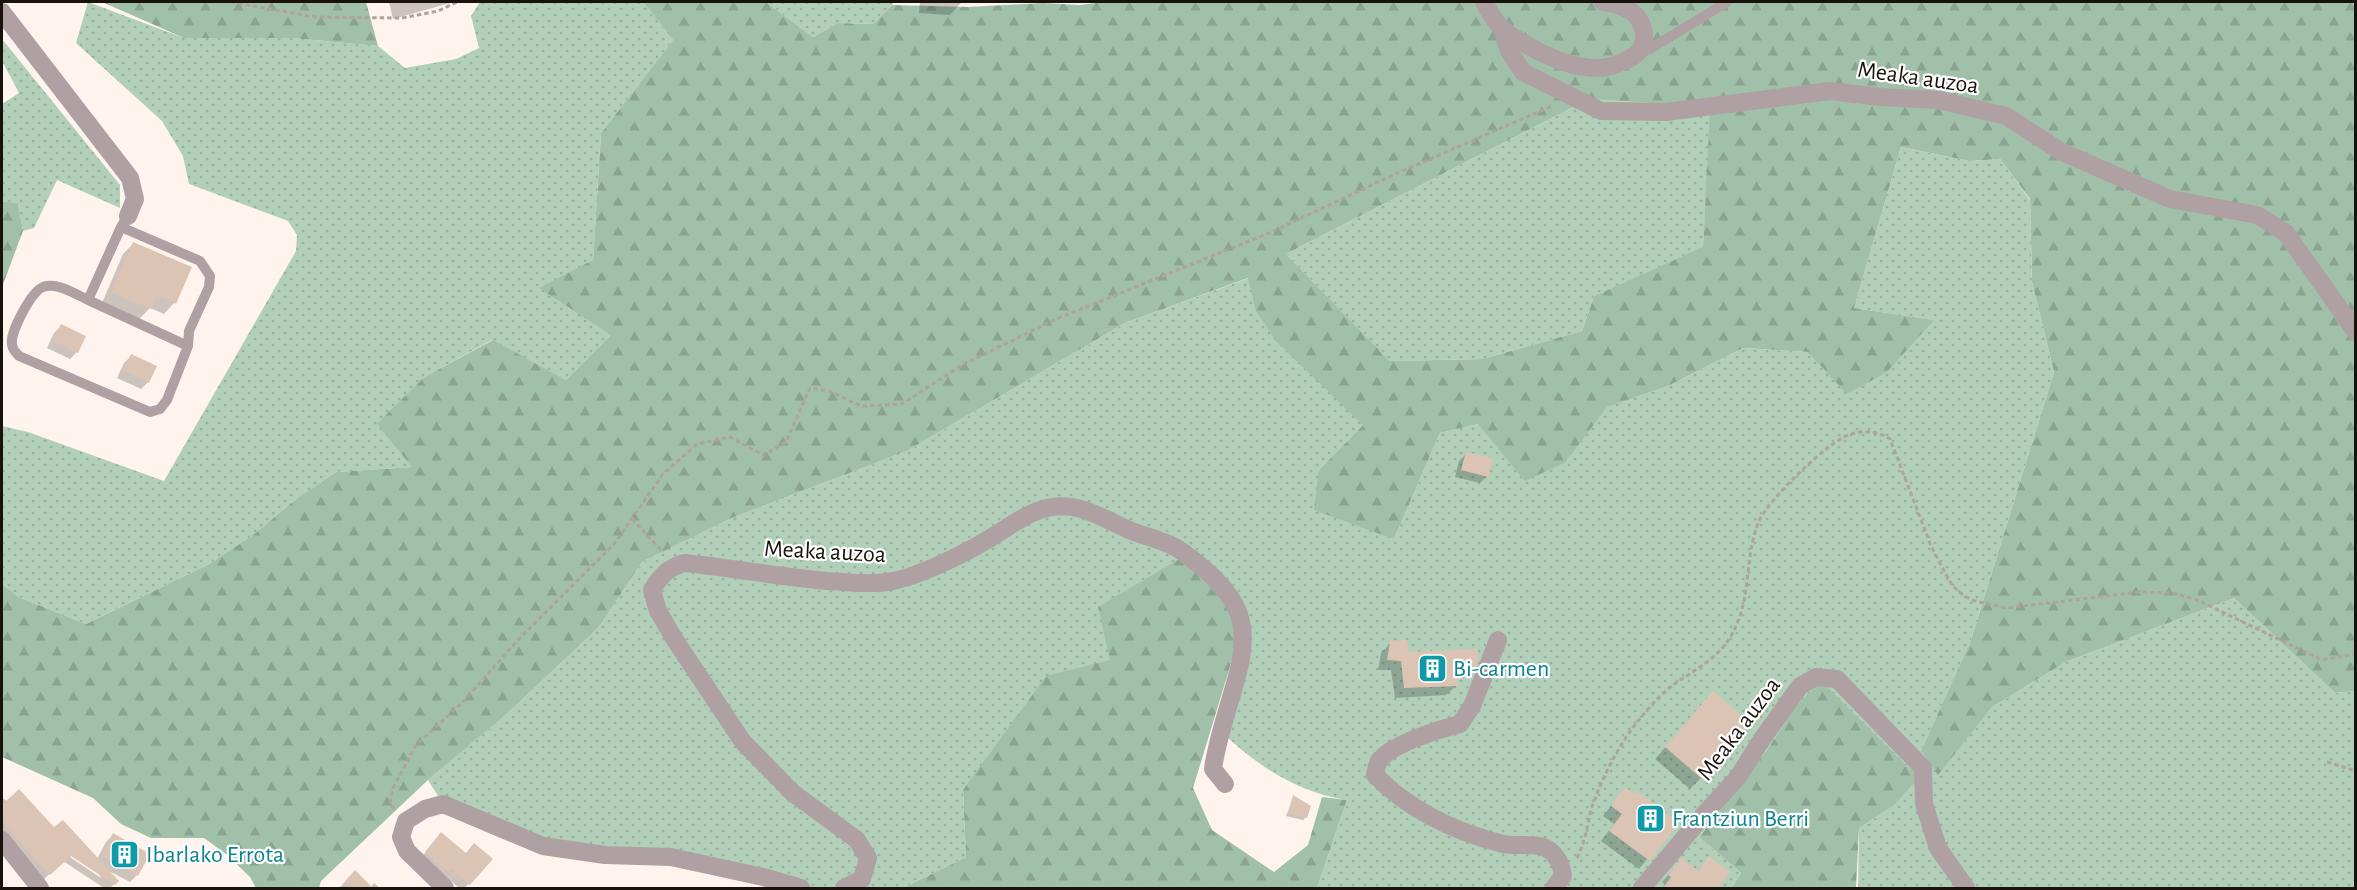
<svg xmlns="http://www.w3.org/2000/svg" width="2357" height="890" viewBox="0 0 2357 890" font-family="'Alegreya Sans',sans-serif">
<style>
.grass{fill:url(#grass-dots)}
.forest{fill:url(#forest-firs);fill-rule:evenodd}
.shadow{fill:#0003;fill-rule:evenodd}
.building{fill:#dcc4b4}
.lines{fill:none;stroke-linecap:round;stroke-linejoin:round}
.path{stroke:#aea49d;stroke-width:3;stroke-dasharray:4.5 3;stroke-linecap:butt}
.service{stroke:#afa1a3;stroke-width:10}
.minor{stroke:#afa1a3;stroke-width:18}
.tertiary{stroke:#afa1a3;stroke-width:18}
.labels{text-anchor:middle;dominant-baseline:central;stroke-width:4.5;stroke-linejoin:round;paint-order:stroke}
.street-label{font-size:24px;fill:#19110b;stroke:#fff}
.culture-label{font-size:24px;fill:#0d838f;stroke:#fff;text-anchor:start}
</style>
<defs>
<pattern id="grass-dots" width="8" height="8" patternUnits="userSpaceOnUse" patternTransform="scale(1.5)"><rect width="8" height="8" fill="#b1cfb9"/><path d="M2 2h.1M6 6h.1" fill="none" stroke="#98b19e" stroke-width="1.8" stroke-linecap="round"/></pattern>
<pattern id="forest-firs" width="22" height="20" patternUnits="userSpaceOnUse" patternTransform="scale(1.5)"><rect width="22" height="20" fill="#a1c0aa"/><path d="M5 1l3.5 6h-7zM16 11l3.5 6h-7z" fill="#8aa491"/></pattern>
</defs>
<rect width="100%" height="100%" fill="#fff4ed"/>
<path class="grass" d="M88 2 184 38H292L378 46 405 68 456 59 479 48 471 16 480 2H643L673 40 601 133 593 261 611 335 566 380 492 340 424 377 378 424 413 467 336 472 296 499 253 535 209 564 86 624 19 597 2 584V426L28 432 164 481 296 251 297 235 288 221 189 184 183 156 162 121 76 43Z
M766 2H893L892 5 873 24 838 23 813 37Z
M2 39 120 185V208L57 180 34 228 23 231 18 203 2 201V104L19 93 2 61Z
M1589 99 1711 107 1703 248 1594 296 1582 331 1482 359 1390 361 1286 254Z
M1901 147 1969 161 2000 159 2030 200 2032 282 2054 372 1971 640 1921 751 1938 774 1992 707 2066 662 2234 598 2335 693 2355 691V888H1858L1859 828 1892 807 1795 707 1769 747 1699 837 1741 873 1731 888H1317L1347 800C1300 793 1258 767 1224 734L1250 642 1110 660 963 790 966 857 903 888H797L671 857 543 846 443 804 428 780 508 713 599 627 642 562 732 518 907 451 1125 323 1249 278 1363 425 1319 470 1394 539 1440 433 1478 424 1566 462 1606 407 1668 386 1743 348 1808 352 1933 320 1854 308Z"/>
<path class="forest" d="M102 2H366L378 46 292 38H184Z
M643 2H766L813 37 838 23 873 24 892 5 969 7 1043 3 1079 5 1105 2H2355V691L2335 693 2234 598 2066 662 1992 707 1938 775 1921 751 1971 640 2054 372 2032 282 2030 199 2000 159 1969 161 1901 147 1854 308 1934 320 1887 372 1847 394 1808 352 1743 348 1668 386 1607 407 1566 462 1525 481 1478 424 1440 433 1394 539 1314 510 1319 470 1363 425 1276 341 1256 311 1248 278 1125 323 907 451 732 518 642 562 599 627 508 713 428 780 321 881 319 888H256L250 877 226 854 204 838H151L121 824 93 798 2 757V584L19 597 86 624 209 564 253 535 296 499 336 472 412 467 377 424 424 377 493 340 566 380 611 335 539 288 593 260 601 133 673 40ZM1589 99 1710 107 1703 247 1594 296 1582 331 1482 359 1390 361 1286 254Z
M2 201 18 203 23 231 2 287Z
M1181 558 1192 565 1233 614 1237 644 1193 788 1212 830 1274 872 1308 845 1322 797 1347 800 1317 888H903L966 857 963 790 1046 676 1110 660 1098 607Z
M1821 681 1919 778 1892 807 1859 828 1856 888H1731L1741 873 1699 837 1769 747 1795 707Z"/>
<path class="shadow" d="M389 2H454L393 19Z
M920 2H961L960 4 950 15 919 13Z
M134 243 190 268 174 303 164 314 150 308 139 319 102 303 123 254Z
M61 326 77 352 70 359 47 348 54 333Z
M131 356 148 382 141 389 117 378 124 363Z
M1466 454 1487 476 1480 483 1455 477 1459 461Z
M1391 643 1407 654 1473 668 1463 678H1456V686L1446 695 1395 698 1391 670H1378L1381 653Z
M1703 704 1701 778 1690 789 1655 759Z
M1625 789 1677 823 1639 869 1601 841 1614 824 1603 816Z
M1294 797 1306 817 1303 820 1286 816Z
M2 798 54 829 97 859 106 842 113 835 137 875 130 882 107 870 117 881 110 888H104L63 861 43 880 2 835ZM66 850 98 872 101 878 64 853Z
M435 841 469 884 464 888H459L444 875 419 860Z
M1709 858 1728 873 1717 888H1663L1666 885 1662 882 1675 867 1697 872Z
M355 872 370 888 374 883 380 888H339Z"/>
<path class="building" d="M133 242 192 267 176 304 157 296 151 309 111 293Z
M61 324 86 336 78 353 53 341Z
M131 354 157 366 149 383 123 371Z
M1466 452 1493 458 1488 477 1461 470Z
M1407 640 1409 652 1478 649V660L1475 668 1461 669V674H1457L1458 686 1404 688 1401 661 1387 660 1390 641Z
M1713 691 1750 723 1702 779 1665 747Z
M1625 787 1635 794 1637 791 1679 823 1650 861 1609 831 1622 814 1611 806Z
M19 789 54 827 63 820 119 881 115 885 71 856 50 875 2 822V805Z
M1293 795 1311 806 1307 818 1288 813Z
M441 832 466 853 474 843 493 859 470 885 451 869 448 872 425 852Z
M113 833 150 854 138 876 101 856Z
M1709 856 1730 872 1719 888H1663L1671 877 1668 875 1682 858 1698 871Z
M355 870 373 888H353L345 881Z"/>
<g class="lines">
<path class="path" d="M231 2 315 17 402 18 438 11 457 2
M632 519 663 552
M2327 762 2356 771
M394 809 390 804 393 788 416 745 463 702 516 642 615 543 663 474 697 444 730 437 763 455 786 442 810 388 829 391 861 406 902 404 962 365 1054 320 1269 233 1393 175 1552 106
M1577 858C1585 843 1587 826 1591 810 1601 780 1618 746 1638 721 1647 710 1658 697 1669 688 1689 673 1716 660 1729 639 1753 603 1743 559 1759 521 1769 499 1828 441 1851 434 1865 430 1877 431 1890 439L1931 546 1943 569 1952 585 1964 596 1975 601 2006 608 2140 592 2172 593 2195 599 2322 660 2356 654"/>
<path class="service" d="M1640 50 1650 49 1727 2
M121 227 200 261 210 276 209 287 189 331 188 346 167 400 160 409 150 412 19 356C16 352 12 350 12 344 10 332 31 292 43 287 58 282 75 294 88 300L121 227 128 216
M88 300 188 346"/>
<path class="minor" d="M2 12 130 178 135 199 128 216
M1503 32 1509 51 1523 72 1601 111 1666 112 1829 91 1881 97 1938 100 2006 116 2062 152 2170 199 2257 215 2286 233 2356 332
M1498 640 1472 706 1460 724C1440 729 1391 744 1379 761 1377 764 1376 771 1375 775 1409 810 1456 832 1503 844 1516 847 1537 842 1548 849 1558 856 1561 864 1563 876L1554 888
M445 888 407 851 401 837 406 821 425 809 443 804 543 846 605 855 671 857 763 877 801 888
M844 888 862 879 868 858 857 840 793 793 743 742 675 640 658 611 652 590C661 575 668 568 684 563 733 568 780 577 828 581 847 582 869 585 887 582 916 578 962 555 987 540 1007 529 1025 513 1047 508 1081 500 1107 522 1137 533 1149 537 1163 541 1175 547 1188 555 1199 564 1211 575 1239 602 1248 624 1240 664 1232 699 1218 733 1213 769L1225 784
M1642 888 1707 811 1738 777 1762 739 1800 686 1816 677 1837 679 1923 768 1924 804 1938 848 1966 888"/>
<path class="tertiary" d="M1484 2C1499 31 1508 35 1536 50 1556 60 1575 68 1598 68 1609 68 1633 60 1640 50 1649 37 1642 17 1629 10 1621 5 1611 3 1603 2
M2 840 40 888"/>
</g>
<defs>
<symbol id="building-square" viewBox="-11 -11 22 22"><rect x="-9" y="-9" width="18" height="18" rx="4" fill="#0f9aa8" stroke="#fff"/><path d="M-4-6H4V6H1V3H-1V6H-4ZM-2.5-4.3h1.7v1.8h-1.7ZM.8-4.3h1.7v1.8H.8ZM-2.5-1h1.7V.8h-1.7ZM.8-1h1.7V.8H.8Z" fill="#fff"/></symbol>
</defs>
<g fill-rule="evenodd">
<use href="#building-square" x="1416" y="652" width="33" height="33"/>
<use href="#building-square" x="1634" y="802" width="33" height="33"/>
<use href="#building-square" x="108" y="838" width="33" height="33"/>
</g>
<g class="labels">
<g class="street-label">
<text transform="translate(1918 78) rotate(8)">Meaka auzoa</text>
<text transform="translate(825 552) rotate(3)">Meaka auzoa</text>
<text transform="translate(1739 729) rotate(-53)">Meaka auzoa</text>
</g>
<g class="culture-label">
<text x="1453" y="669">Bi-carmen</text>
<text x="1672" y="819">Frantziun Berri</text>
<text x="146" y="855">Ibarlako Errota</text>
</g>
</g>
<rect width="2357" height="890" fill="none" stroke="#19110b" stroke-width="6"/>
</svg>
